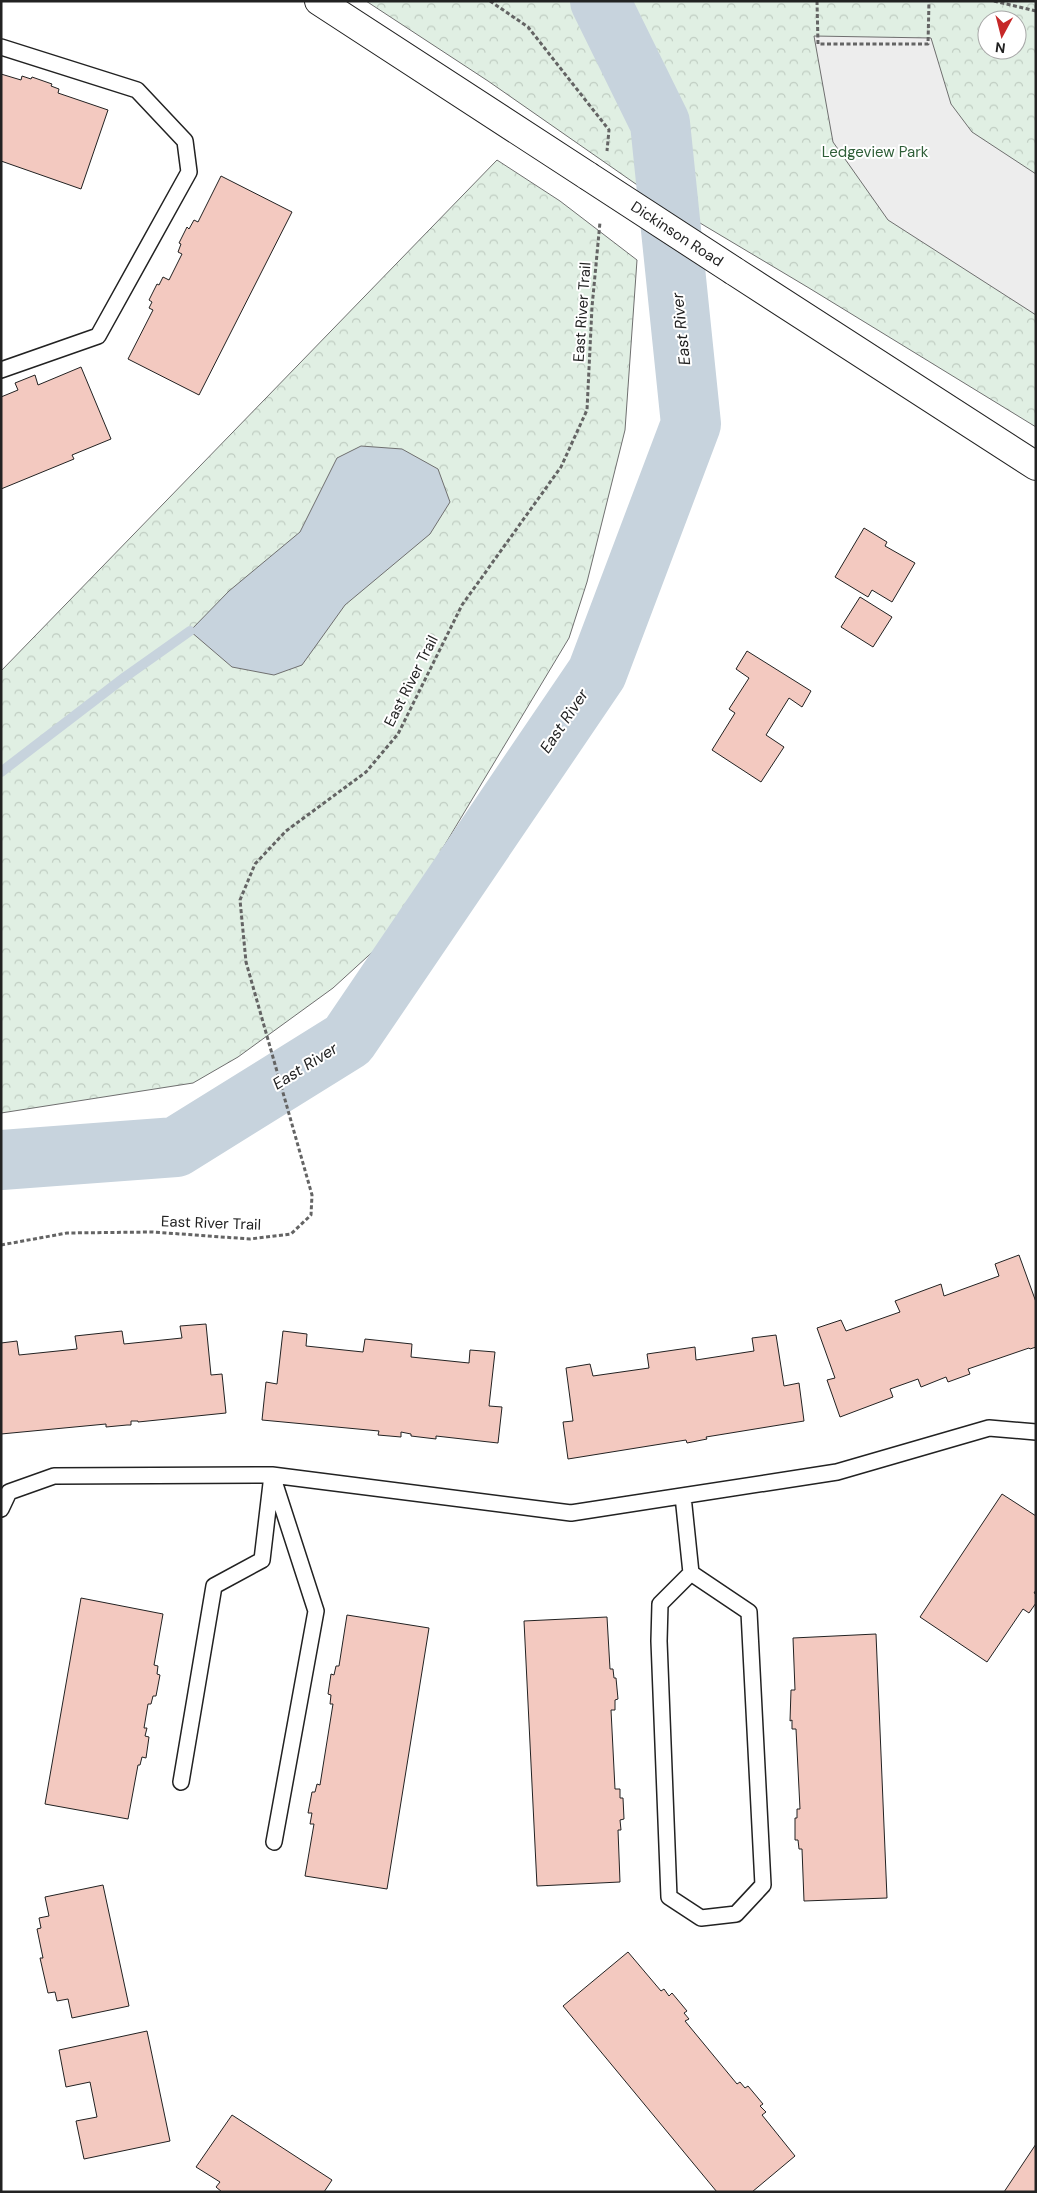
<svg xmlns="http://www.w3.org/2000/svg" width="1037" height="2193" viewBox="0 0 1037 2193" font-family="'DM Sans',sans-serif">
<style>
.park{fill:url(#park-crowns);stroke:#6f6f6f;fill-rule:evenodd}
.parking{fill:#ededed;stroke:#6f6f6f}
.water{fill:#c7d3dd;stroke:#6f6f6f}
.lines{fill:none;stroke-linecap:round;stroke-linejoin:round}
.stream{stroke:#c7d3dd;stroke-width:10}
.river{stroke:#c7d3dd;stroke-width:60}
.building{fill:#f3c9c0;stroke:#222}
.lane-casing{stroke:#222;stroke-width:18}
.secondary-casing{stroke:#222;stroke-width:30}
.path{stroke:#646464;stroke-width:3;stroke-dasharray:4 2.5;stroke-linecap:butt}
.lane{stroke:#fff;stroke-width:15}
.secondary{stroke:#fff;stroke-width:28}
.secondary-bridge-casing{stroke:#222;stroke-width:30;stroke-linecap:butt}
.secondary-bridge{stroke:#fff;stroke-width:28}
.labels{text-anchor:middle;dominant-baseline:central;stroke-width:4;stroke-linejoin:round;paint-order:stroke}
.park-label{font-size:15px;fill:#2f5e38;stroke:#fff}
.street-label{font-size:15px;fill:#222;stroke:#fff}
.water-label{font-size:16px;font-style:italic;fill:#222;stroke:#fff}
</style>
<defs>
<pattern id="park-crowns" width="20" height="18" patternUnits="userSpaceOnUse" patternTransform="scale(1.25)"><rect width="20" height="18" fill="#e0efe3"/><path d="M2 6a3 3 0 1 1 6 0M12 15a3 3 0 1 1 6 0" fill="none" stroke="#c0cdc2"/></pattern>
</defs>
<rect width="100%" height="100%" fill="#fff"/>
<path class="park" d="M366 1H1036V427L809 288 643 189 488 81ZM987 20H1017V50H987Z
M497 160 560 201 637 260 625 430 587 582 569 638 390 936 333 988 238 1057 193 1083 1 1113V671Z"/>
<path class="parking" d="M814 36 931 38 951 104 972 132 1036 174V315L888 220 833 142Z"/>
<path class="water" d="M361 446 402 449 438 469 450 502 430 534 345 605 302 665 274 675 232 667 190 631 229 591 300 532 337 458Z"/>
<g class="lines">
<path class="stream" d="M1 772 125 677 190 631"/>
<path class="river" d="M1 1160 176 1147 348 1040 597 673 691 424 660 123 600 1"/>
</g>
<path class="building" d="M1 74 21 80 22 76 31 79 32 77 52 84 51 86 59 89 58 93 108 110 81 189 1 161Z
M221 176 292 212 199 395 128 359 153 310 149 308 152 302 149 300 157 284 159 285 163 277 169 280 182 254 178 252 181 244 179 243 187 227 189 229 194 220 198 222Z
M81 367 111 439 72 455 74 459 1 489V397L18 390 15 383 35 375 38 385Z
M864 528 887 542 885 546 915 563 892 602 872 590 868 597 835 577Z
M860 597 892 617 873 647 841 627Z
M747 651 811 691 802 707 789 698 766 735 784 747 761 782 712 750 735 713 729 709 749 678 736 669Z
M1019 1255 1036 1302V1347L1030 1349 1029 1348 968 1369 970 1374 948 1382 946 1377 921 1387 918 1379 890 1389 893 1397 840 1417 827 1380 835 1378 817 1328 841 1320 846 1331 900 1312 895 1301 941 1284 944 1296 999 1276 995 1264Z
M206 1324 211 1375 222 1374 226 1413 138 1422V1421H131V1425H127L106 1427V1424L1 1434V1343L17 1341 19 1355 77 1349 75 1336 122 1331 124 1344 182 1338 180 1326Z
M283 1331 307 1334 306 1346 363 1352 365 1339 412 1344 411 1357 469 1363 470 1350 495 1352 489 1406 502 1407 498 1443 436 1436V1439L411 1436V1434L401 1432V1437L378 1435 379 1431 262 1420 266 1382 277 1384Z
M776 1335 784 1386 799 1383 804 1421 706 1437 707 1439 687 1443 686 1440 568 1459 563 1422 573 1421 566 1368 590 1364 593 1376 649 1368 647 1354 695 1347 696 1360 754 1351 752 1338Z
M1002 1494 1036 1516V1590L1034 1593 1036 1594V1603L1029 1613 1023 1609 987 1662 920 1617Z
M81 1598 163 1614 154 1665 158 1666 157 1674 160 1675 156 1696H153L151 1704H148L144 1728H147L145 1736 149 1737 146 1758 142 1757 140 1765H138L128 1819 45 1804Z
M347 1615 429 1628 387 1889 305 1876 314 1824H310L312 1813H308L312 1792H315L317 1784 320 1785 333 1704H330L331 1695 328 1694 331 1674 334 1675 336 1666H339Z
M607 1617 610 1669H613L614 1678H616L618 1699 615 1700V1710H611L615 1789H620V1798H623L624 1819 620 1820 621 1830H618L620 1882 537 1886 524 1621Z
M876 1634 887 1898 804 1901 802 1849H799L798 1840H795V1818H797V1809H800L796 1729H792V1720L790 1721 791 1690H795L793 1638Z
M103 1885 129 2006 72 2018 68 1999 57 2001 55 1992 48 1993 40 1958H43L37 1929 41 1928 39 1918 49 1916 45 1897Z
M628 1952 661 1991 664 1989 669 1996 672 1993 687 2011 684 2013 689 2019 685 2021 737 2084 740 2082 745 2088 748 2086 763 2104 760 2106 766 2112 762 2115 795 2156 752 2192H717L563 2006Z
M147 2031 170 2141 84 2159 76 2121 97 2117 90 2082 66 2087 59 2050Z
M232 2115 332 2180 324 2192H222L216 2187 220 2182 196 2167Z
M1036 2144V2192H1004Z"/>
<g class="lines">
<defs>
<path id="lane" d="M1 47 137 90 185 141 189 172 98 336 1 370
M683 1496 691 1573 660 1604 659 1641 669 1897 701 1918 736 1914 763 1885 749 1612 691 1573
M1 1509 9 1492 54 1476 272 1475 571 1513 837 1472 989 1428 1036 1432
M181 1782 214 1586 262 1560 272 1475 316 1611 274 1842"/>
<path id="secondary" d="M319 1 588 176
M734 271 1036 466"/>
</defs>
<use href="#lane" class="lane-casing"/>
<use href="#secondary" class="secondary-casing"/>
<path class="path" d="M490 1 528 27 609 130 607 151
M817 1 818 44H928L929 1
M994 1 1036 11
M1 1245 67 1233 153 1232 250 1239 291 1234 311 1215 312 1195 246 962 240 900 255 864 286 831 366 772 398 734 462 605 561 467 587 410 592 307 600 222"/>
<use href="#lane" class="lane"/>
<use href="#secondary" class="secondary"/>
<defs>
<path id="secondary-bridge" d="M588 176 734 271"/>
</defs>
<use href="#secondary-bridge" class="secondary-bridge-casing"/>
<use href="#secondary-bridge" class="secondary-bridge"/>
</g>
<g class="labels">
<g class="park-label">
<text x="875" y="152">Ledgeview Park</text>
</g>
<g class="street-label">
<text transform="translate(677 234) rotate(33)">Dickinson Road</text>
<text transform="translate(582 312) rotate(-86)">East River Trail</text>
<text transform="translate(411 681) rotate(-63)">East River Trail</text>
<text transform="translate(211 1223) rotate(2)">East River Trail</text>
</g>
<g class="water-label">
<text transform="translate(681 329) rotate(-96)">East River</text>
<text transform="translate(564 721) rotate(-56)">East River</text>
<text transform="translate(305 1066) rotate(-32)">East River</text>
</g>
</g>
<rect width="1037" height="2193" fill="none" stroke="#222222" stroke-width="5"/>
<g transform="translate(1002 35) rotate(187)"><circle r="24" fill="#ffffff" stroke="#a7a7a7"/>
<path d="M0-4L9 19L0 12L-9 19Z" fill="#c62828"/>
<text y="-8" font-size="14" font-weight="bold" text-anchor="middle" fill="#222222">N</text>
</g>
</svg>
